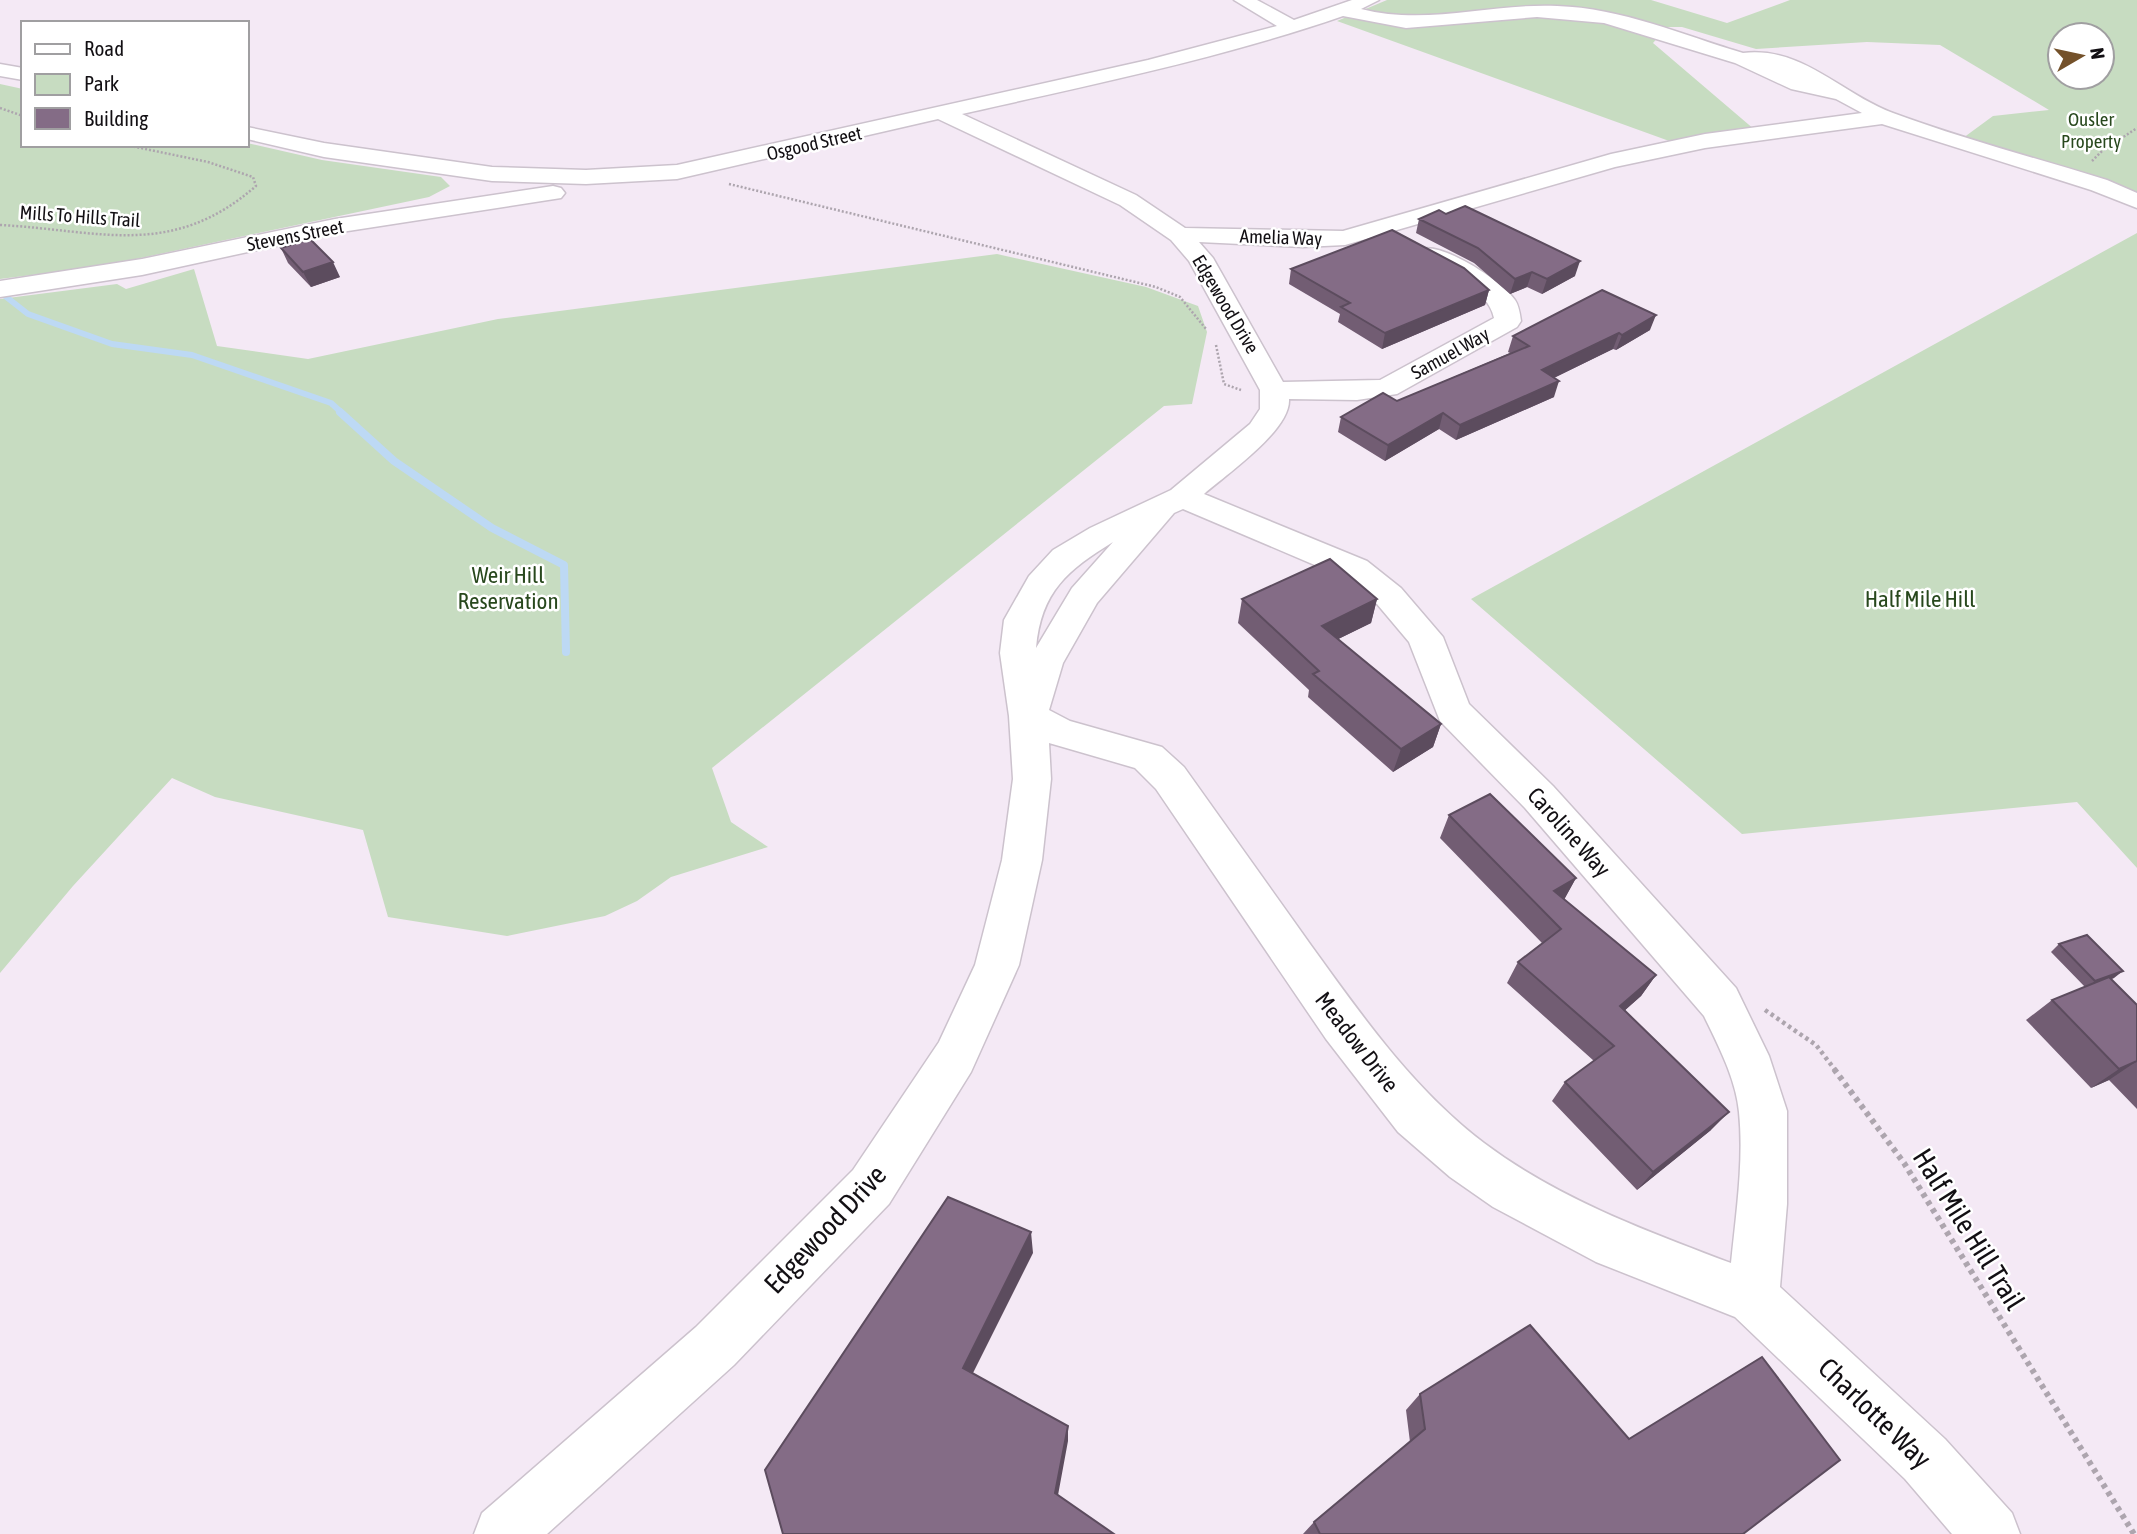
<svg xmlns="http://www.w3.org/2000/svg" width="2137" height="1534" viewBox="0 0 2137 1534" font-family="'Asap Condensed',sans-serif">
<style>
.green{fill:#c7dcc1;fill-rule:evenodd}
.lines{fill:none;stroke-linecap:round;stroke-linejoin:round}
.stream-far1{stroke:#bdd9f4;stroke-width:6}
.stream{stroke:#bdd9f4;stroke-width:8}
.minor-casing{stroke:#ccc2cd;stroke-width:3}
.path-far2{stroke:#ada5ae;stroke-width:2.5;stroke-dasharray:2 2;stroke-linecap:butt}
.path-far1{stroke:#ada5ae;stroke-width:4.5;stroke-dasharray:3.5 3.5;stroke-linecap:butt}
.path{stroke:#ada5ae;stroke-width:6;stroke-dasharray:4.5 4.5;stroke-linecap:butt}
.minor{fill:#fff;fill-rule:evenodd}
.wall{fill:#725d73}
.shaded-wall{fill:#5c4c5e}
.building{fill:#846c86;stroke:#5c4c5e;stroke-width:2}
.labels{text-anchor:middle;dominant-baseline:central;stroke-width:5;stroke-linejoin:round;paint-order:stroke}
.far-park-label{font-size:19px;fill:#28481d;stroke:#fff}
.far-street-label{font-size:19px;fill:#120f13;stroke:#fff}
.park-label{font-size:23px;fill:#28481d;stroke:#fff}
.street-label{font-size:23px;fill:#120f13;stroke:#fff}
.near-street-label{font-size:28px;fill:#120f13;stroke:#fff}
</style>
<rect width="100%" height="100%" fill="#f4e9f5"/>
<path class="green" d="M1387 0H1651L1727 23 1790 0H2137V196L1963 138 1993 116 2049 110 1940 45 1867 42 1756 49 1682 27H1667L1653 43 1755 130 1672 142 1337 21ZM2060 35H2102V77H2060Z
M0 84 23 89V145H247V143L322 160 441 177 450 186 429 197 103 266 0 279Z
M2137 233V868L2077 802 1742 834 1471 599Z
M997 254 1146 287 1198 306 1207 332 1192 404 1164 406 712 768 731 822 768 847 671 877 637 901 605 916 507 936 388 917 363 830 215 797 172 778 73 886 0 973V299L117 284 126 289 194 269 217 346 308 359 498 319Z"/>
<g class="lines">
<path class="stream-far1" d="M0 292 28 314 112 344 192 355 331 403 342 413"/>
<path class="stream" d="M340 412 394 461 492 528 564 565 566 652"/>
<defs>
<path id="minor" d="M1234 0H1257L1294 20 1352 0H1379L1361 9C1427 26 1491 3 1557 6 1622 8 1682 35 1743 53 1803 46 1841 94 1893 113 1963 139 2036 158 2107 180L2137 193V208L2091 190 1882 124 1705 148 1615 167 1345 245 1303 247 1199 242 1213 258 1283 382 1380 380 1494 318C1488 288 1446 273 1421 259L1418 254 1421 249C1444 243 1502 281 1515 300 1519 306 1520 314 1521 321L1517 327 1397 394 1357 400 1289 399C1291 430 1227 474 1204 494L1367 561 1401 588 1443 637 1469 704 1553 786 1736 988 1769 1056 1787 1111V1204L1780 1287 1945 1439 2012 1513 2020 1534H1952L1905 1479 1735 1317 1596 1262 1493 1207 1450 1177 1398 1132 1326 1039 1156 789 1135 768 1049 743 1051 779 1042 860 1019 965 971 1072 889 1204 734 1365 547 1534H474L482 1513 696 1327 853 1170 939 1042 975 965 1002 860 1013 779 1009 716 1000 653 1004 620 1029 576 1053 550 1090 528 1171 490 1250 424 1260 409V390L1189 261 1171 240 1120 205 938 119 677 179 586 184 492 181 324 157 247 139V127L324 143 492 167 586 170 677 165 1148 60 1277 26ZM1343 16 1406 28 1537 17 1604 23 1735 63 1791 89 1836 99 1862 113 1705 134 1611 154 1343 231 1185 228 1136 195 962 114C1089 85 1219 59 1343 16ZM1183 509 1343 577 1377 604 1409 642 1440 721 1525 808 1704 1016C1718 1045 1736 1079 1739 1112 1744 1161 1736 1214 1731 1263 1646 1231 1557 1198 1484 1143 1413 1089 1362 1016 1310 944 1268 885 1226 826 1184 767L1162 747 1070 721 1049 710 1063 663 1097 603 1174 513ZM1113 542 1072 588 1036 648C1041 591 1068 570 1113 542Z
M0 64 23 68V80L0 76Z
M553 186 561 188 565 193 561 198 335 233 142 275 0 297V281L142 259 335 219Z"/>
</defs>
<use href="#minor" class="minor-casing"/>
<path class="path-far2" d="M0 108 23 116
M2092 161 2102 151 2137 128
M729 184 1156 287 1180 297 1206 329
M0 225C99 230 171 260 256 186L253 177 208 162 126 145
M1216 345 1224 384 1241 390"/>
<path class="path-far1" d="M1765 1010 1816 1045 1836 1071"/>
<path class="path" d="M1834 1069 1904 1163 2134 1534"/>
<use href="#minor" class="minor"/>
</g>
<path class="wall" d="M1419 219 1575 276 1542 294 1527 287 1510 294 1474 263 1416 233Z
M281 248 340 277 311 287 288 263Z
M1291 269 1489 290 1485 305 1382 349 1338 322 1340 314 1289 284Z
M1650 330 1616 350 1613 349 1554 378V397L1456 440 1439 429 1385 461 1338 432 1341 417 1397 401 1510 353 1508 352 1513 336Z
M1242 599H1377L1371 623 1338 639 1441 724 1433 747 1393 772 1308 697 1309 690 1238 623Z
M1449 815 1576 878 1564 899 1656 975 1641 996 1624 1011 1711 1130 1637 1190 1552 1101 1565 1082 1594 1061 1507 983 1518 962 1542 943 1440 838Z
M2059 944 2114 978 2111 979 2137 1005V1109L2109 1080 2091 1088 2026 1020 2052 1000 2085 987 2051 952Z
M1420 1394 1629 1439 1743 1534H1303L1314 1522 1410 1442 1406 1410Z"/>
<path class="shaded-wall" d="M1580 261 1575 276 1542 294 1547 279Z
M333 262 340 277 311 287 303 272Z
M1532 272 1527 287 1510 294 1515 279Z
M1489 290 1485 305 1382 349 1385 333Z
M1656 315 1650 330 1616 350 1622 335Z
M1619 333 1613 349 1537 386 1542 370Z
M1559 381 1554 397 1456 440 1460 425Z
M1443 413 1439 429 1385 461 1388 445Z
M1377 599 1371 623 1316 650 1322 626Z
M1441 724 1433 747 1393 772 1401 749Z
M1576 878 1564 900 1543 912 1554 891Z
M2123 971 2114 978 2087 988 2095 981Z
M1656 975 1641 996 1606 1027 1620 1006Z
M2137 1061 2109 1080 2091 1088 2119 1069Z
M1729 1112 1711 1130 1637 1190 1653 1172Z
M1031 1232 1033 1253 967 1385 963 1368Z
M1068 1426V1441L1056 1506 1055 1493Z"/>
<path class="building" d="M1465 206 1580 261 1547 279 1532 272 1515 279 1478 248 1419 219 1439 210 1446 214Z
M1392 230 1464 268 1489 290 1385 333 1341 307 1350 303 1291 269Z
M310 239 333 262 303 272 281 248Z
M1602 290 1656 315 1622 335 1619 333 1542 370 1559 381 1460 425 1443 413 1388 445 1341 417 1383 393 1397 401 1529 346 1513 336Z
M1330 559 1377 599 1322 626 1441 724 1401 749 1313 674 1319 671 1242 599Z
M1490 794 1576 878 1554 891 1656 975 1620 1006 1729 1112 1653 1172 1565 1082 1614 1046 1518 962 1561 929 1449 815Z
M2087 935 2123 971 2095 981 2059 944Z
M2109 977 2137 1005V1061L2119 1069 2052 1000Z
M948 1197 1031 1232 963 1368 1068 1426 1055 1493 1114 1534H783L765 1470Z
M1530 1325 1629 1439 1762 1357 1840 1460 1743 1534H1320L1314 1522 1425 1429 1420 1394Z"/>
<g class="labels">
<g class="far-park-label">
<text x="2091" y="119">Ousler<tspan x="2091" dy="22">Property</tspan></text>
</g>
<g class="far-street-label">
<text transform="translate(814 143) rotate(-13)">Osgood Street</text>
<text transform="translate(80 216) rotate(4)">Mills To Hills Trail</text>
<text transform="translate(295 235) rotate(-11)">Stevens Street</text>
<text transform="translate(1281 237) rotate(2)">Amelia Way</text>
<text transform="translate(1226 304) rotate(59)">Edgewood Drive</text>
<text transform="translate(1450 353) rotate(-29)">Samuel Way</text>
</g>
<g class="park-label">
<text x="508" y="575">Weir Hill<tspan x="508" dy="26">Reservation</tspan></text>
<text x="1920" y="599">Half Mile Hill</text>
</g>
<g class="street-label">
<text transform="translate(1569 832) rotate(48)">Caroline Way</text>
<text transform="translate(1357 1042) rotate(52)">Meadow Drive</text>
</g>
<g class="near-street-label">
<text transform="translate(825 1229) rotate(-47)">Edgewood Drive</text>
<text transform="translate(1969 1229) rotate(58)">Half Mile Hill Trail</text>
<text transform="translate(1875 1413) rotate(44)">Charlotte Way</text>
</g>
</g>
<rect x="21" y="21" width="228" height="126" fill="#ffffff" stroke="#a09fa1" stroke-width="2"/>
<rect x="35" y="44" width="35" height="10" fill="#ffffff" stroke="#a09fa1" stroke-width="2"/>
<text x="84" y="56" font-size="21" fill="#120f13">Road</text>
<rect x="35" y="74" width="35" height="21" fill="#c7dcc1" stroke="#a09fa1" stroke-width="2"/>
<text x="84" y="91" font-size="21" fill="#120f13">Park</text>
<rect x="35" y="108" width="35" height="21" fill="#846c86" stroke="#a09fa1" stroke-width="2"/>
<text x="84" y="126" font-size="21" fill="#120f13">Building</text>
<g transform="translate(2081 56) rotate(81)"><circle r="33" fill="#ffffff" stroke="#a09fa1" stroke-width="2"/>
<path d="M0-5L12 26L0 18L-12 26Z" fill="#74512a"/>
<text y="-10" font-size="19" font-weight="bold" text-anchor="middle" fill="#120f13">N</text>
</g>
</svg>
